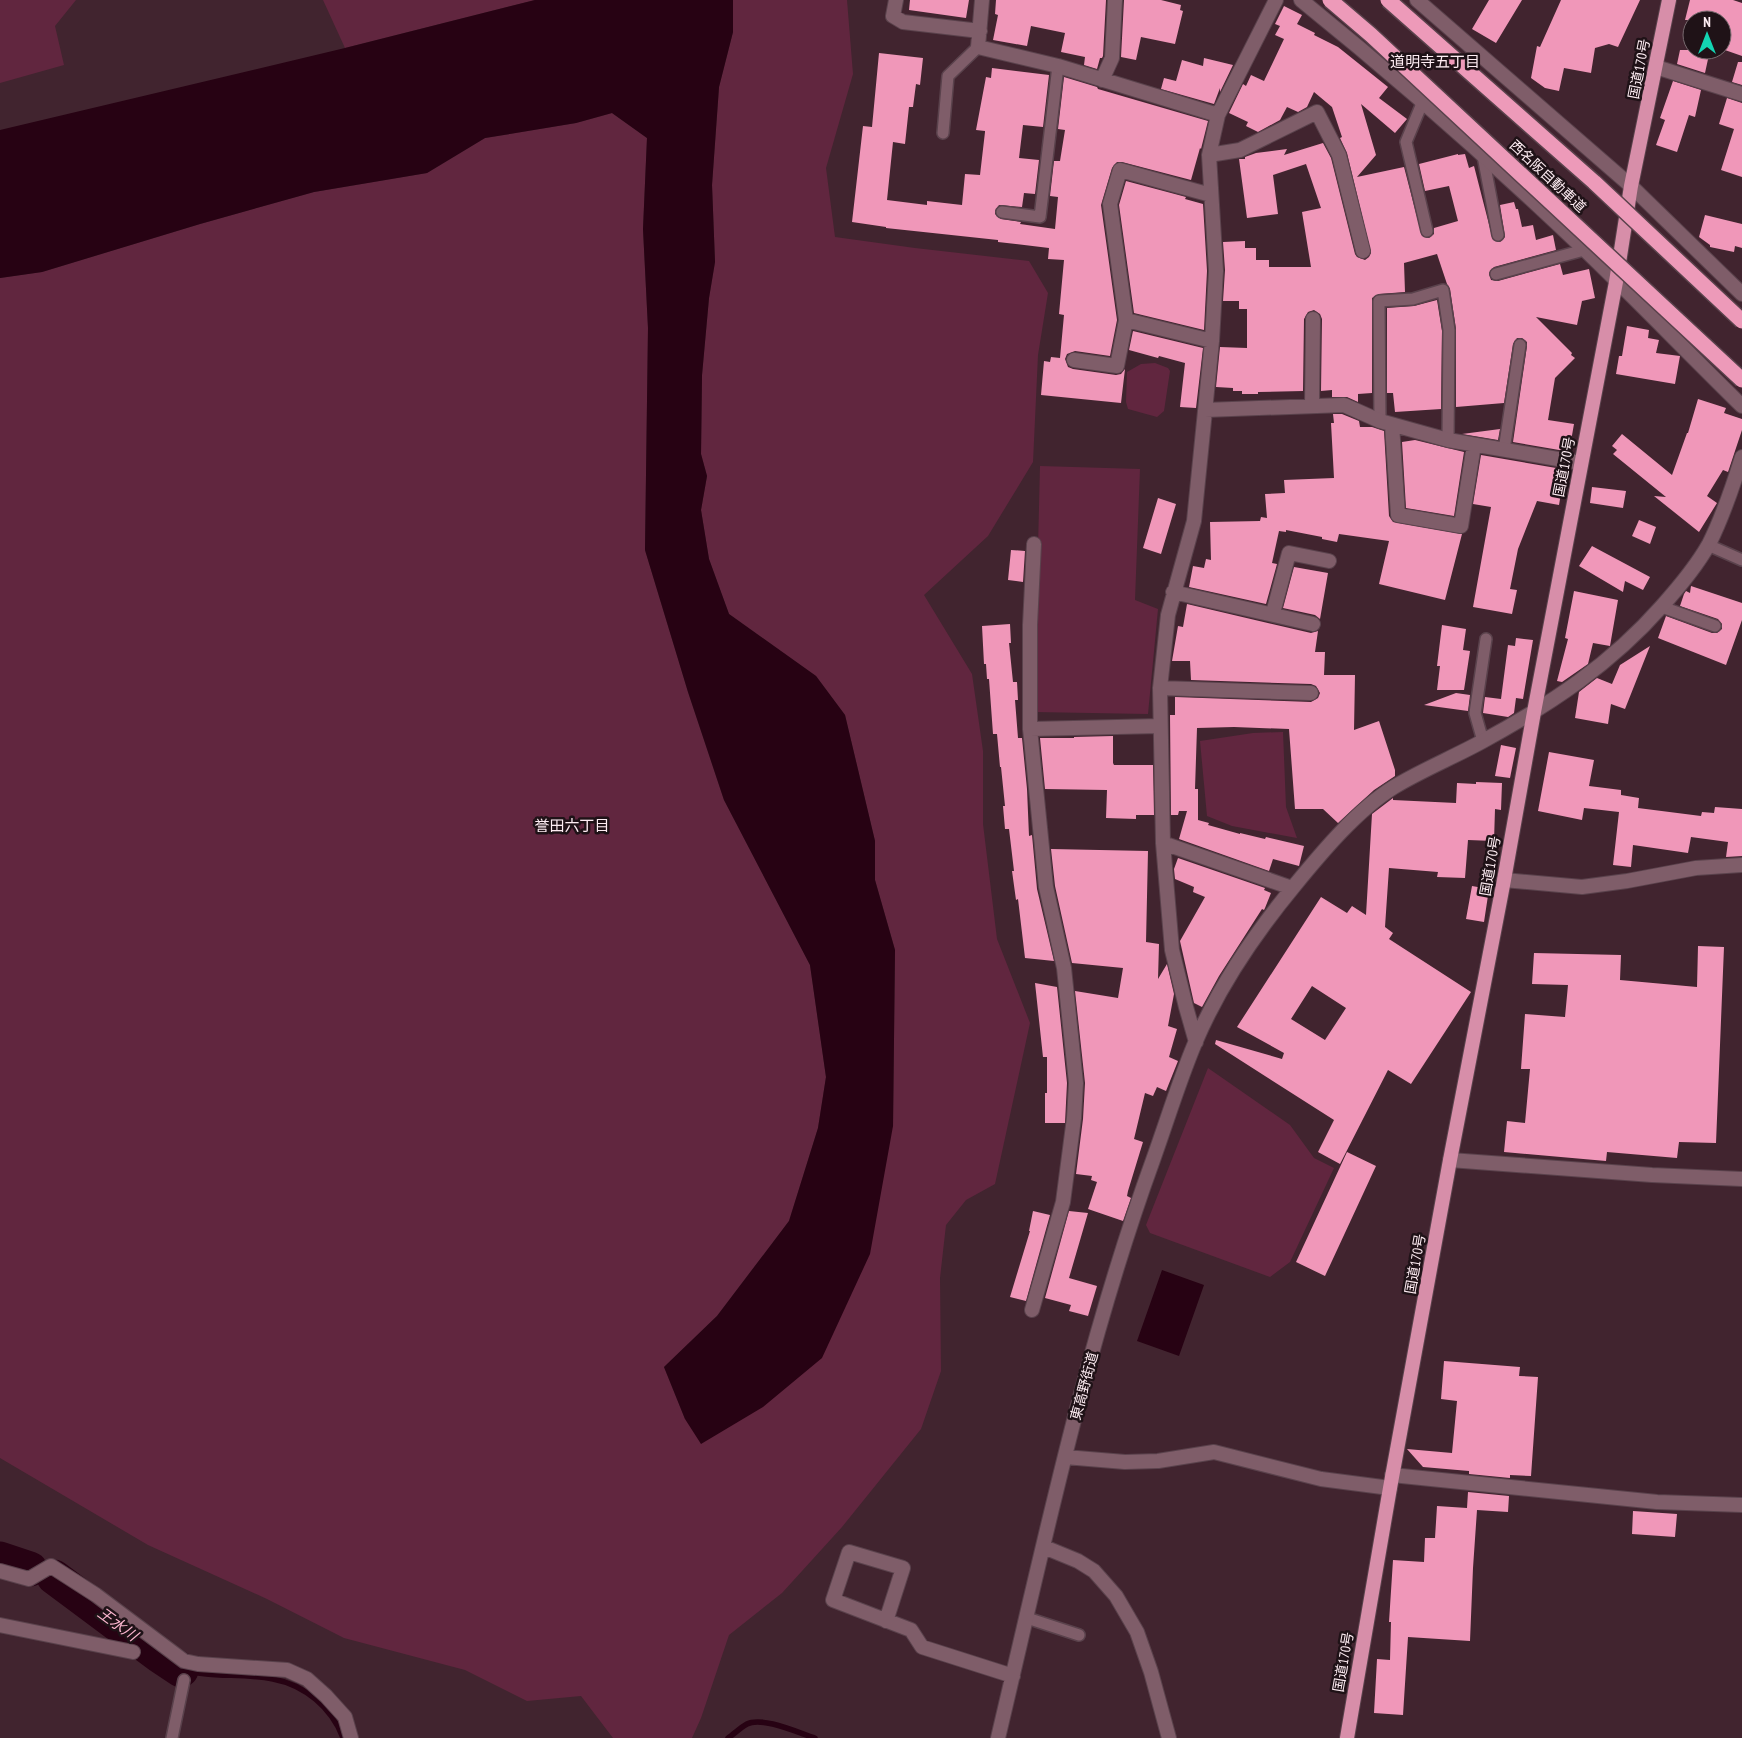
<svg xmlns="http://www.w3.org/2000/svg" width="1742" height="1738" viewBox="0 0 1742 1738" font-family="'PT Sans Narrow','Noto Sans JP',sans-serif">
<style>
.green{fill:#61263f}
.water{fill:#270213}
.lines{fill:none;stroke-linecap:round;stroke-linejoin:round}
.stream{stroke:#270213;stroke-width:5.5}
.river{stroke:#270213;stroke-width:35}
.building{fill:#f097b9;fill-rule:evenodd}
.service-casing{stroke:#5a424c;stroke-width:14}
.minor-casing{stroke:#5a424c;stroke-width:16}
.tertiary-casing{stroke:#5a424c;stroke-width:16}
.trunk-casing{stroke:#5a424c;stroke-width:16}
.service{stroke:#7f5d69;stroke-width:11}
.minor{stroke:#7f5d69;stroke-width:14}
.tertiary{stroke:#7f5d69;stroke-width:14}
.trunk{stroke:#d78ea9;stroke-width:14}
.motorway-bridge-casing{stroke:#5a424c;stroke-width:18;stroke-linecap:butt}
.motorway-bridge{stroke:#ed9ab9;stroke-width:15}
.labels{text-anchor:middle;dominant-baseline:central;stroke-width:5;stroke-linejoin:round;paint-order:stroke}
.street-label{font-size:14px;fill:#feedf3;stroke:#1f1217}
.neighbourhood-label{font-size:15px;fill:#feedf3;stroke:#1f1217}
.water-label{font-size:15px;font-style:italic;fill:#fab5ce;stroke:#1f1217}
</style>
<rect width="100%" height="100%" fill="#41242f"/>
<path class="green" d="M0 0H76L55 26 64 65 0 83Z
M323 0H535L345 48Z
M733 0H847L853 74 826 168 835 237 915 248 1029 261 1048 293 1038 355 1033 462 988 536 924 595 972 674 983 751V824L997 939 1030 1023 995 1184 966 1200 946 1225 940 1278 941 1371 921 1429 842 1527 782 1593 729 1635 701 1718 692 1738H613L581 1696 527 1701 465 1670 344 1638 267 1599 148 1545 0 1458V278L42 272 200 224 314 192 427 173 485 138 576 123 612 113 647 138 643 229 648 328 645 550 688 692 724 800 810 965 826 1077 818 1128 789 1221 717 1316 664 1367 685 1419 893 1126 895 950 875 880V841L845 715 816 676 729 614 709 559 701 510 707 476 701 454 702 375 709 298 715 262 712 185 719 87 733 32Z
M1155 363 1168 368 1170 371 1164 411 1157 417 1128 409 1126 402 1127 372 1141 364Z
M1040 466 1140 469 1135 600 1158 609 1148 714 1034 712Z
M1283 732 1286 807 1297 838 1232 826 1207 816 1200 741 1253 733Z
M1208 1068 1290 1125 1314 1158 1334 1168 1290 1262 1270 1277 1150 1233 1146 1225Z"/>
<path class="water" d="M535 0H733V32L719 87 712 185 715 262 709 298 702 375 701 454 707 476 701 510 709 559 729 614 816 676 845 715 875 841V880L895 950 893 1126 870 1254 822 1358 763 1407 701 1444 685 1419 664 1367 717 1316 789 1221 818 1128 826 1077 810 965 724 800 688 692 645 550 648 328 643 229 647 138 612 113 576 123 485 138 427 173 314 192 200 224 42 272 0 278V130L345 48Z
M1162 1270 1204 1285 1179 1356 1137 1341Z"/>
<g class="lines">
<path class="stream" d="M181 1670C213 1678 242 1673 273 1679 305 1685 332 1708 343 1738
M728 1738C734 1734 740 1728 747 1724 762 1716 799 1733 815 1738"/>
<path class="river" d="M0 1559 30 1569
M54 1577 160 1656 181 1670"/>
</g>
<path class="building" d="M910 0H969L966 18 909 10Z
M996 0H1106L1103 56 1102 58H1100L1097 69 1084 65 1085 57 1061 52 1065 33 1031 26 1027 46 993 40 998 15 995 14Z
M1124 0H1161L1181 5 1180 10 1183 11 1175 44 1141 37 1136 60 1121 57Z
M1489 0H1522L1496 43 1472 29Z
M1561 0H1640L1618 47 1609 44 1595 48 1591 73 1564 68 1559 91 1545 88 1531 78 1537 46 1540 47Z
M1690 0H1733L1742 3V56L1722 49V20H1685Z
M1284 6 1302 15 1297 24 1315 33 1314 35 1338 47 1388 87 1379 98 1407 119 1395 133 1361 104 1376 155 1357 177 1404 167 1422 236 1429 238 1434 234V228L1458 221 1449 186 1425 191 1419 164 1458 154V155L1465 154 1469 168 1474 166 1493 240 1500 242 1505 237 1500 205 1514 202 1516 209H1518L1522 227 1533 225 1536 240 1553 235 1556 250 1494 267 1489 273 1491 280 1498 281 1560 264 1563 275 1589 269 1595 298 1582 301 1577 325 1536 317 1572 353 1571 355 1575 358 1555 378 1548 420 1574 424 1571 441 1567 440 1565 451 1513 442 1527 346V342L1522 338H1517L1513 344 1504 403 1456 407V329L1450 289 1447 284 1437 254 1404 263 1405 292 1379 294 1372 298V393L1358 394V402L1347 397H1332V390L1321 391 1322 319 1320 314 1314 310 1308 312 1304 319 1303 391 1258 392V394H1242V391H1233V388L1216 387 1220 347 1247 348V309H1239V301H1223L1225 270 1223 242 1245 241V248H1256V260H1269V267H1311L1302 212 1321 208 1306 164 1273 175 1278 214 1247 218 1239 159H1245V157L1256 153 1287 149 1284 155 1323 143 1331 158 1355 254 1357 257 1365 260 1369 257 1371 253 1347 153 1340 138 1342 137 1332 107 1314 92 1307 107 1298 112 1287 107 1280 120 1258 132 1246 126 1248 122 1229 113 1243 84 1246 86 1251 75 1264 81 1284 39 1275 35 1280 26 1275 24Z
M1680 50H1710L1705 73 1677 64Z
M879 53 923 58 920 85 916 84 913 107H909L905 144 893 142 887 200 927 205V201L962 205 965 174 980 175 985 132V131L976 130 986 77 991 78 992 68 1049 75 1043 127 1023 125 1019 158 1039 160 1035 194 1024 193 1022 207 999 205 995 211V214L1001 219 1021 222 1020 224 1055 229 1058 197 1050 196 1054 161H1060L1065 130 1058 129 1064 77 1097 87 1098 89 1208 121 1201 149 1200 148 1191 180 1122 162H1117L1112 168 1101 205 1117 320 1110 356 1075 351 1067 354 1065 359 1068 367 1073 369 1116 375 1121 374 1125 369 1121 403 1041 395 1044 361 1050 362 1051 357 1060 358 1064 315 1059 314 1064 260 1048 259 1049 248 998 242V240L886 228V227L852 222 863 126 872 127Z
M1204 58 1233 65 1220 92V88L1214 104 1161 89 1164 78 1176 81 1182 60 1203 66Z
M1738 62H1742V85L1732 82Z
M1673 81 1701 90 1695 117 1689 115 1677 152 1656 145 1665 120 1660 118Z
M1727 98 1742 103V177L1721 170 1734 129 1719 124Z
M1126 181 1186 197 1185 199 1203 204 1207 271 1204 330 1134 313 1119 205Z
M1705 215 1742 224V248L1735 246 1734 252 1710 247V245L1699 237Z
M1437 300 1442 331 1441 409 1395 412 1393 393H1387V308L1414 306Z
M1627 326 1649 330 1648 338 1659 340 1656 353 1680 356 1675 384 1616 374 1619 356H1622Z
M1133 331 1203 348 1196 408 1180 407 1185 363 1159 356 1158 358 1129 350Z
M1698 399 1726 408 1724 413 1742 419V430L1728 472 1723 470 1707 496 1717 503 1699 532 1654 496 1666 497 1613 454 1617 450 1612 446 1622 434 1672 475 1687 433H1688Z
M1333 414H1342L1359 421 1360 427H1372L1384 431 1389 516 1393 522 1462 534 1445 600 1379 584 1389 541 1339 534 1337 542 1322 539V537L1286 530V532L1279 531 1272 563 1277 564 1266 604 1189 587 1193 566 1204 568 1206 559 1211 560 1210 522 1260 521 1261 517 1267 518 1265 494 1285 493 1284 480 1334 478 1331 423H1334Z
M1500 429 1498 440 1462 434Z
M1415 440 1464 452 1454 516 1406 508 1402 442Z
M1481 455 1562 469 1560 481H1563L1559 505 1537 501 1518 549 1510 589 1517 590 1512 614 1473 607 1491 507 1473 504Z
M1592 487 1626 491 1623 508 1590 503Z
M1158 498 1176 504 1161 554 1143 548Z
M1639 520 1656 527 1650 544 1632 536Z
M1592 546 1650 577 1643 590 1625 581 1623 592 1579 566Z
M1011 550 1025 551 1023 582 1008 580Z
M1294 567 1328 573 1320 619 1315 615 1283 608Z
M1691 586 1742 603V620L1726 665 1658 638 1666 616 1712 633H1717L1722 629V624L1718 619 1680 606 1684 594 1686 591 1690 593Z
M1574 591 1618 600 1610 646 1593 643 1588 664 1562 682 1557 681 1568 639 1565 638Z
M1187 604 1311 633 1318 631 1315 652H1325L1324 675H1355L1354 730 1379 721 1395 770V776L1374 790 1338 823 1323 809H1295L1289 729 1234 727 1197 728 1195 789H1198V820L1209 823 1208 825 1240 834V833L1265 839 1266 837 1304 846 1299 866 1273 859 1269 871 1179 839 1187 811H1179L1178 815H1171L1170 715H1175V697L1311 702 1318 698 1320 693 1316 686 1311 684 1191 680 1190 661H1172L1178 626 1183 627Z
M1010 624 1011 643H1009L1013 682H1017L1018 700H1015L1018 738H1022L1027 789 1029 836 1032 835 1037 889 1054 961 1025 958 1018 899 1016 900 1012 871H1014L1009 829H1005L1003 806H1005L1001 767H1000L997 734H993L989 679H987L986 664H984L982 626Z
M1442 625 1466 629 1463 650 1470 651 1464 690H1437L1440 666H1437Z
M1516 638 1533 640 1523 699 1516 698 1514 713 1508 717 1483 713 1485 697 1501 699 1508 645 1515 646Z
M1650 646 1625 709 1611 704 1608 724 1575 718 1579 692 1597 678 1612 684 1620 665Z
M1456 693 1470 695 1468 711 1424 705Z
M1113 736V763L1114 765H1153L1154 815H1136V819L1106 818 1107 790 1045 789 1040 738H1074V737Z
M1501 745 1516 748 1510 778 1495 776Z
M1549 752 1594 760 1589 786 1621 790V795L1639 798 1638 808 1701 816 1702 812 1714 813 1715 807 1742 809V856L1726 857 1728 842 1691 837 1688 853 1633 845 1631 867 1613 865 1619 812 1584 808 1582 820 1538 811Z
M1476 782 1502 783 1501 810 1495 809 1494 841 1468 840 1465 878 1437 877 1438 872 1389 868 1385 927 1393 933 1389 939 1471 992 1411 1084 1388 1070 1340 1164 1318 1152 1334 1120 1215 1044 1216 1040 1282 1059 1284 1053 1237 1027 1321 897 1347 913 1352 906 1366 915 1372 814 1393 798V800L1456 803 1457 783 1476 784ZM1312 986 1346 1008 1325 1040 1291 1019Z
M1051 849 1148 851 1146 942 1159 944 1158 979 1167 964 1174 994 1168 1026 1177 1029 1169 1057 1178 1061 1166 1091 1157 1087 1153 1096 1145 1093 1134 1139 1143 1142 1128 1191 1127 1196 1131 1198 1123 1221 1088 1209 1097 1182 1091 1180 1092 1176 1076 1174 1083 1119 1085 1083 1075 991 1118 998 1123 968 1072 963 1055 886Z
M1178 858 1265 888 1264 890 1271 893 1265 908 1264 910 1262 909 1219 976 1202 1007 1194 1003 1180 941 1205 897 1193 892 1194 887 1175 879 1174 869Z
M1472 886 1489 889 1484 922 1466 919Z
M1698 946 1724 947 1716 1143 1679 1142 1677 1158 1607 1152 1606 1161 1504 1152 1507 1121 1525 1123 1530 1069H1521L1525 1014 1565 1017 1568 985 1532 984 1534 953 1621 955 1620 980 1697 987Z
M1035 983 1057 987 1067 1083 1065 1123H1045V1093H1047V1057H1043Z
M1347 1152 1376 1166 1325 1276 1296 1262Z
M1033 1211 1050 1215 1026 1301 1010 1297 1030 1231H1029Z
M1069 1211 1088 1213 1069 1278 1097 1286 1088 1316 1069 1311 1071 1305 1045 1298Z
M1444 1361 1520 1367 1519 1376 1538 1377 1531 1476 1510 1475V1478L1469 1474V1471L1423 1467 1407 1449 1452 1453 1457 1401 1441 1399Z
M1468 1492 1509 1496 1508 1512 1477 1510 1473 1568 1470 1641 1408 1637 1403 1715 1374 1713 1377 1659 1390 1660 1391 1622H1389L1393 1560 1424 1562 1425 1538H1435L1437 1506 1467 1508Z
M1633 1511 1677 1514 1675 1537 1632 1534Z"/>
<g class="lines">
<defs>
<path id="service" d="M1423 101 1406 142 1427 231
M943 133 948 76 978 47
M1483 156 1498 235
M1002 212 1040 217 1058 66
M1496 274 1584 250
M1380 421 1379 301 1413 299 1443 290 1449 330 1448 440
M1504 450 1520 345
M1708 545 1742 560
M1662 607 1715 626
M1483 741 1475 713 1486 639
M1027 1618 1079 1635
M172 1738 184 1680"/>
<path id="minor" d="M896 0 893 16 903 22 980 31
M982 0 978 47 1058 66 1218 115
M1301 0C1399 79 1493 162 1584 249 1638 301 1689 354 1742 406
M1417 0 1631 186 1742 294
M1656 67 1742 94
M1102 80 1112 58 1115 0
M1209 155 1240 150 1317 112 1339 155 1363 251
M1211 195 1120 170 1110 204 1126 320 1212 341
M1074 360 1117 366 1126 320
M1312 406 1313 319
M1205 410 1344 405 1380 421 1448 440 1581 463
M1392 425 1398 515 1461 526 1474 445
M1173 592 1313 624
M1273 613 1289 553 1329 561
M1160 688 1311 693
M1030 729 1160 726
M1163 843 1292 888
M1504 880 1582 887 1627 881 1696 868 1742 865
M1196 1042 1186 1007 1172 950 1163 843 1160 688 1168 615 1194 521 1212 341 1216 271 1209 155 1218 115 1276 0
M1450 1160 1652 1175 1742 1179
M1032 1310 1063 1202 1074 1118 1076 1083 1064 968 1046 887 1030 729V625L1034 544
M1065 1457 1125 1462 1158 1461 1214 1452 1321 1479 1390 1488
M1044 1547 1078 1561 1094 1571 1116 1596 1137 1632 1151 1672 1169 1738
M0 1571 29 1579 51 1566 96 1595 184 1661 198 1664 287 1670 307 1679 326 1696 345 1717 351 1738
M886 1621 903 1568 849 1552 833 1600 911 1630 922 1647 1013 1676
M0 1625 133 1652
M998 1738C1044 1544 1085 1347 1153 1160 1167 1121 1179 1081 1195 1043 1219 986 1256 932 1295 885 1322 852 1357 810 1394 787 1422 770 1454 757 1483 741 1551 704 1611 664 1662 606 1680 586 1696 567 1709 544 1723 516 1733 486 1742 457"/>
<path id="tertiary" d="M1392 1475 1657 1502 1742 1505"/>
<path id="trunk" d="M1347 1738 1390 1488 1450 1160 1504 880 1534 712 1616 282 1631 186 1669 0"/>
</defs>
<use href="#service" class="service-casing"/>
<use href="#minor" class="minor-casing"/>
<use href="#tertiary" class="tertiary-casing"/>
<use href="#trunk" class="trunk-casing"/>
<use href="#service" class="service"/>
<use href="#minor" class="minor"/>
<use href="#tertiary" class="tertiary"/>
<use href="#trunk" class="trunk"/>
<defs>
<path id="motorway-bridge" d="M1330 0 1371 35 1742 380
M1388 0 1594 182 1742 321"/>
</defs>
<use href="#motorway-bridge" class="motorway-bridge-casing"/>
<use href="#motorway-bridge" class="motorway-bridge"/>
</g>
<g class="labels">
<g class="street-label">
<text transform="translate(1639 69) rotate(-79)">国道170号</text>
<text transform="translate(1548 176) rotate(43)">西名阪自動車道</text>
<text transform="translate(1564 467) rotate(-79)">国道170号</text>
<text transform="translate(1490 866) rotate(-80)">国道170号</text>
<text transform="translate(1415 1264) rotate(-80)">国道170号</text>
<text transform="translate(1084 1386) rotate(-75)">東高野街道</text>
<text transform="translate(1343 1662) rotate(-80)">国道170号</text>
</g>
<g class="neighbourhood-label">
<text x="1435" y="61">道明寺五丁目</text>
<text x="572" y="825">誉田六丁目</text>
</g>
<g class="water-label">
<text transform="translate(118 1624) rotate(36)">王水川</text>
</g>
</g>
<g transform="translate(1707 35)"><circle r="24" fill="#1f1217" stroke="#786a6f"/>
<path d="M0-4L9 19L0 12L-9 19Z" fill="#13d5b3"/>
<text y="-8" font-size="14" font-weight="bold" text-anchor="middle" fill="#feedf3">N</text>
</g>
</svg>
